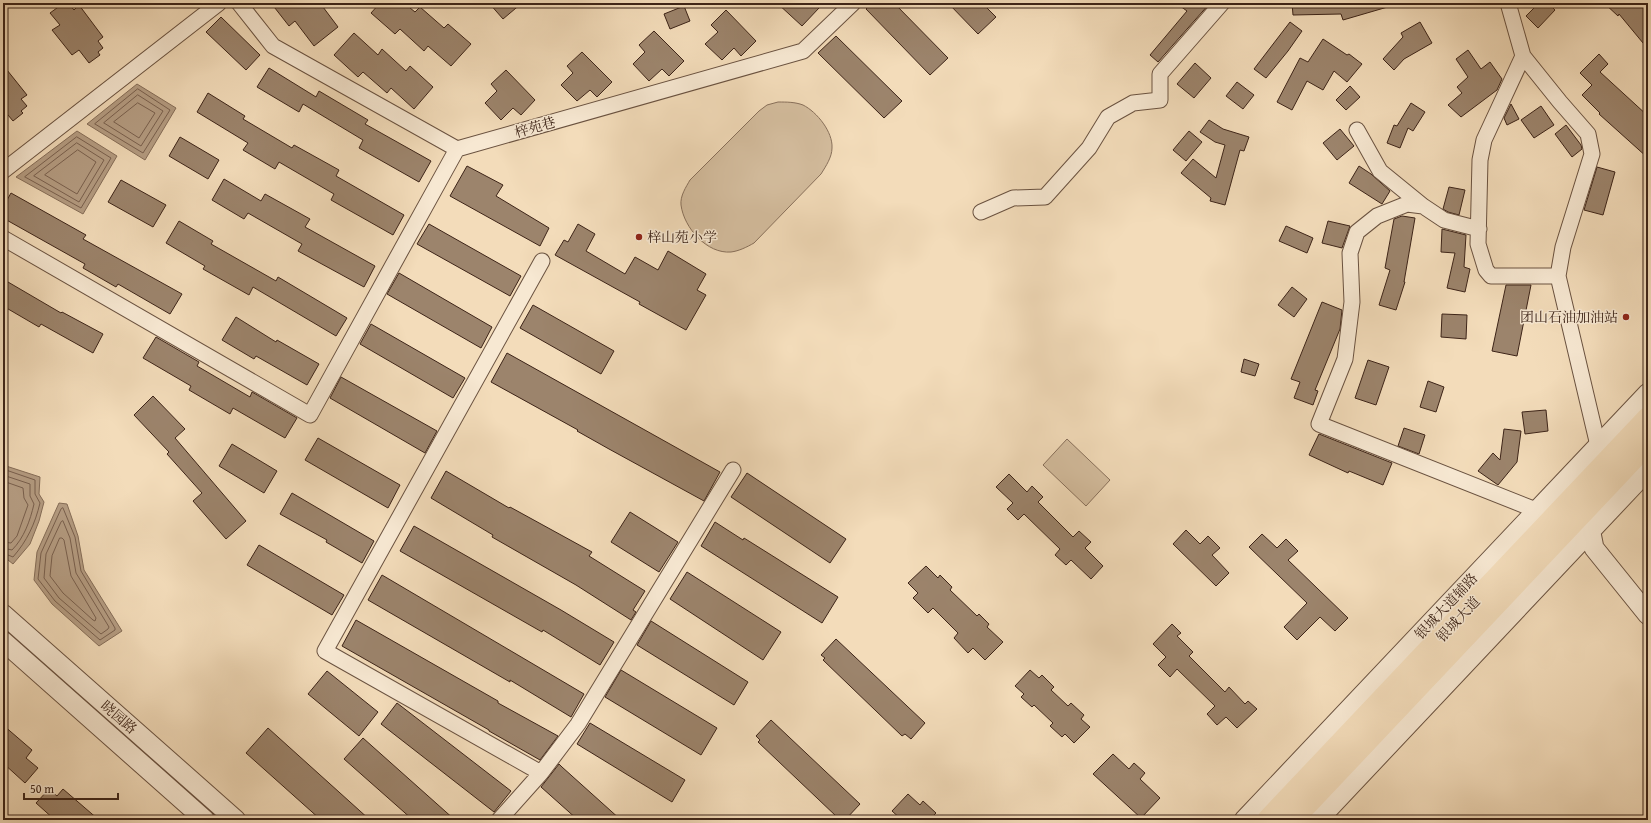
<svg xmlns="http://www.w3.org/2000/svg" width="1651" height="823" viewBox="0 0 1651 823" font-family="'Gentium Book Plus','Noto Serif SC',serif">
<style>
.green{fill:#d4bd9e;stroke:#88705b}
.water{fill:#b59d83;stroke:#856d58}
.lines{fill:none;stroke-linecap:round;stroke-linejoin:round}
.shore{stroke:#79604e;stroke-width:1}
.building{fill:#9c846c;stroke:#3d2418}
.minor-casing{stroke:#6a5240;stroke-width:17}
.tertiary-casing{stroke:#6a5240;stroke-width:21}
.primary-casing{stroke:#3d2418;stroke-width:24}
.minor{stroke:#f7e8d2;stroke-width:15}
.tertiary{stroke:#f7e8d2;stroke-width:19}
.primary{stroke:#f3dcba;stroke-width:22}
.poi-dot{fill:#8f2418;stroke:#f7e8d2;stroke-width:1.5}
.labels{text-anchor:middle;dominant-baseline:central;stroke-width:3;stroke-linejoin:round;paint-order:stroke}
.street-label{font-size:14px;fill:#3d2418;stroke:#f7e8d2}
.poi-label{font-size:14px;fill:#3d2418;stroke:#f7e8d2;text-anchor:start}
</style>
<rect width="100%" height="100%" fill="#f3dcba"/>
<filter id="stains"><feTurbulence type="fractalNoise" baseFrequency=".005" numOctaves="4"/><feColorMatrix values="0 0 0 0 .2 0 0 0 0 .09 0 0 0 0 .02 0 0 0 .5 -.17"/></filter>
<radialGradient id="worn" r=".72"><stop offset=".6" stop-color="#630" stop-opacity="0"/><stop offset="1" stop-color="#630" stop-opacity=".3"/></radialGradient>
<path class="green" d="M778 102C787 102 795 102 803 105 817 112 833 132 832 148 832 157 826 166 821 174L754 243C747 247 739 251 731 252 707 254 684 228 681 205 680 196 686 187 690 180L759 111 767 105Z
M1067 439 1110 480 1086 506 1043 465Z"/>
<path class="water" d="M137 84 176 108 145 160 87 124Z
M77 131 117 156 83 214 16 177Z
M3 465 40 477 39 494 44 502 39 521 30 544 13 564 3 556Z
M59 503 67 504 78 536 84 570 122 631 99 646 52 604 34 580 37 552Z"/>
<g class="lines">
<path class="shore" d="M138 89 170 110 143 153 95 124Z
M138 95 163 111 141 146 104 123Z
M138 103 155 113 139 138 114 122Z
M77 137 111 158 81 208 25 177Z
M77 143 104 160 79 202 34 176Z
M78 150 96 162 77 194 45 175Z
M3 469 35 480V494L40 503C35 524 27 541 13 557L3 553
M3 475 30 484V496L34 504C30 521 24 538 12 550L3 548
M3 481 23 488 24 498 28 505 17 536 11 543 3 542
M63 508 75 537 81 571 115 628V630L100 640 55 601 38 579 41 553 61 509Z
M63 521 70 538 76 573 109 627 108 629 101 634 59 598 44 578 46 554 61 522Z
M60 538H62L64 540 71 576 96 618 95 621 93 620 63 593 50 576 52 556Z"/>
</g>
<path class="building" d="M68 3 74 10 79 5 103 37 98 41 103 48 98 52 100 55 89 63 79 50 72 55 52 30 60 25 50 13 61 5 63 7Z
M271 3H320L338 27 314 46 295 21 289 26Z
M380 3H404L415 12 420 7 444 28 448 24 471 44 451 66 428 46 424 51 400 29 395 34 371 13Z
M489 3H522L503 19Z
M777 3H814L819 8 802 26Z
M872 3H894L948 58 930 75 866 9Z
M948 3H982L996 17 978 34Z
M1176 3H1210L1158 62 1150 55 1187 11Z
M1292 3H1390L1391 6 1343 20 1341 14 1293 15Z
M1539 3H1548L1555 10 1538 28 1526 16Z
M1604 3H1639L1648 14V49L1619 14 1618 16Z
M684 6 690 21 670 29 664 14Z
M726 10 756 41 741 56 734 48 722 60 705 44 718 32 711 25Z
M221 17 260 55 246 70 206 32Z
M1290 22 1302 31 1288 51 1266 78 1254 69Z
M1420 22 1432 43 1404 59 1394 70 1383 59 1403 37 1401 33Z
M654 31 684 61 669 76 662 69 649 81 633 64 645 52 639 45Z
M354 33 378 55 382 49 406 71 410 66 433 87 414 109 391 88 387 93 363 72 358 77 334 55Z
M836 36 902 101 884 118 818 53Z
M1323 39 1347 55 1349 54 1362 64 1347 82 1334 71 1323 90 1307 81 1292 110 1277 102 1300 58 1308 62Z
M1468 50 1481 69 1490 62 1502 79 1497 90 1461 117 1448 105 1462 93 1457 87 1468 77 1456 59Z
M582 52 612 82 597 97 590 90 577 101 561 85 573 73 567 66Z
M1599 54 1608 64 1600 72 1648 116V158L1599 114 1600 113 1582 95 1592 85 1580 73Z
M1195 63 1211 78 1194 98 1177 84Z
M3 65 27 95 21 99 27 106 21 111 23 113 13 121 3 109Z
M269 68 316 97 319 91 368 120 365 124 431 161 419 182 359 148 363 140 303 104 299 112 257 87Z
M506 70 535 100 521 115 513 108 501 120 485 103 497 91 491 84Z
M1237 82 1254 95 1243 109 1226 96Z
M1350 86 1360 97 1346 110 1336 100Z
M208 93 245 116 243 119 292 148 294 145 339 170 336 176 404 215 393 235 331 200 334 194 279 162 275 169 243 150 248 143 197 112Z
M1411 103 1425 112 1413 131 1408 128 1400 148 1387 143 1394 125 1397 126Z
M1511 104 1519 119 1507 125 1504 118Z
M1541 106 1554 125 1534 138 1521 120Z
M1209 120 1223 129 1249 137 1244 151 1240 150 1225 205 1210 201 1211 198 1181 173 1193 159 1216 178 1225 145 1215 142 1200 132Z
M1566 125 1581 145 1582 149 1572 157 1555 134Z
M1340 129 1354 146 1337 160 1323 143Z
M1189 131 1202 142 1186 161 1173 150Z
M180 137 219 160 208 179 169 156Z
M467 166 503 185 496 196 549 228 540 246 450 196Z
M1359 166 1371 174 1390 191 1382 204 1349 183Z
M1597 167 1615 172 1603 215 1584 210Z
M224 179 261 201 265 194 310 219 305 227 375 266 364 287 298 251 302 244 248 213 244 219 212 200Z
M121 180 166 205 153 227 108 202Z
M1449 187 1465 190 1459 215 1448 212 1443 209Z
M11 193 86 235 83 239 182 294 170 314 118 284 116 287 83 268 85 264 3 218V207Z
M1402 216 1415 218 1404 282H1405L1396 310 1379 305 1390 270 1385 268 1394 219Z
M179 221 213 241 211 244 276 281 278 277 347 318 336 336 253 287 249 295 203 269 205 266 166 243Z
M1328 221 1350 226 1342 248 1322 243Z
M429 224 521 276 510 296 417 244Z
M578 224 595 234 586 251 625 274 635 257 658 270 668 251 706 274 697 290 706 295 686 330 639 304 640 302 555 255 564 240 568 242Z
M1286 226 1313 238 1307 253 1279 241Z
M1442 229 1466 235 1464 267 1470 269 1465 292 1447 288 1455 253 1441 252Z
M399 273 492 327 481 348 387 294Z
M8 282 61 313 62 312 103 334 93 353 41 324 39 327 3 306V290Z
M1506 285H1531L1517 356 1492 351Z
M1292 287 1307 299 1294 317 1278 305Z
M1322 302 1342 310 1340 329 1315 390 1318 391 1313 405 1294 398 1300 382 1291 379Z
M533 305 614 351 601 374 520 328Z
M1442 314 1467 315 1466 339 1441 337Z
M236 317 276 342 277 340 319 364 307 385 256 356 254 359 222 340Z
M371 324 465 378 453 398 360 344Z
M156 337 199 362 197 366 250 397 252 392 297 418 285 438 233 408 230 414 189 390 191 386 143 358Z
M507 353 720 472 704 501 609 449 577 431 578 430 491 382Z
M1244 359 1259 364 1255 376 1241 372Z
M1368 360 1389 367 1376 405 1355 398Z
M341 377 437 431 425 453 330 398Z
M1428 381 1444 387 1436 412 1420 407Z
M153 396 185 429 175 438 246 521 226 539 193 501 202 493 167 454 169 452 134 415Z
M1546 410 1548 431 1525 434 1522 412Z
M1404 428 1425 435 1419 454 1398 446Z
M1504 429 1521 431 1517 462 1498 485 1478 471 1493 453 1500 460Z
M1319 434 1392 463 1383 485 1349 471 1348 473 1309 455Z
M318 438 400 485 388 508 305 460Z
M232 444 277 471 264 493 219 466Z
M446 471 509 508 510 507 592 552 589 556 645 591 633 610 636 612 631 620 576 585 492 537 493 535 431 498Z
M747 473 846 539 830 563 731 497Z
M1009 474 1027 492 1032 486 1043 497 1038 502 1073 537 1079 531 1091 542 1085 548 1103 566 1091 579 1071 560 1066 565 1055 555 1060 549 1024 514 1018 520 1007 509 1013 503 996 487Z
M292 493 374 541 362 563 326 542 327 540 280 514Z
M630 512 678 542 659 572 611 542Z
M715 522 743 540 744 538 838 597 822 623 701 546Z
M414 526 561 610 614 642 600 665 543 630 542 632 400 551Z
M1186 530 1200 544 1208 536 1220 548 1212 555 1229 573 1216 586 1173 544Z
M1262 534 1277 548 1286 539 1298 551 1288 560 1348 618 1335 631 1320 617 1297 640 1284 627 1307 603 1249 547Z
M259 545 344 595 332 615 247 565Z
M926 566 938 578 940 575 952 587 950 590 977 616 979 614 989 624 987 627 1003 642 985 660 973 648 968 653 954 638 958 633 933 608 928 613 913 598 918 593 908 583Z
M687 572 781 632 763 660 670 599Z
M382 575 584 694 571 717 510 680V682L368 600Z
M356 620 498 701V703L558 736 540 760 489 731V730L342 646Z
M651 621 748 682 734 705 637 645Z
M1172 624 1181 633 1177 636 1193 652 1189 656 1225 692 1229 687 1245 704 1248 701 1257 709 1237 728 1226 717 1217 725 1207 714 1215 706 1177 669 1170 677 1158 665 1166 657 1153 644Z
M836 639 925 723 911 739 905 734 902 736 823 660 825 658 821 655Z
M621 670 717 728 701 755 605 697Z
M1030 670 1039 678 1042 675 1054 687 1051 690 1068 706 1071 703 1084 715 1081 719 1090 727 1074 743 1065 734 1062 737 1050 726 1053 723 1034 705 1032 707 1021 697 1024 694 1015 686Z
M327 671 378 712 359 736 308 694Z
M397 703 511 791 494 812 381 724Z
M771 720 860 804 845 820 839 815 837 817 758 742 760 740 756 736Z
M590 723 685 780 672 802 577 744Z
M3 725 32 750 26 758 38 768 25 783 3 763Z
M268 728 370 820H321L246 753Z
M363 738 455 820H413L344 759Z
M1113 754 1129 769 1134 763 1145 773 1140 779 1160 798 1141 818 1093 774Z
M559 764 562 767 621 820H578L541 787Z
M49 789 57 796 63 789 99 820H55L36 803Z
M908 794 920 805 923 801 936 813 929 820H902L892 811Z"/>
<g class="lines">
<defs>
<path id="minor" d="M239 3 273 46 457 149 803 51 853 3
M1508 3 1523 56 1560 102 1588 134 1592 154 1563 247 1558 276 1600 454
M1523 56 1484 140 1480 160 1478 244 1486 270 1491 276H1558
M1357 130 1380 171 1423 206
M3 171 219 3
M981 212 1013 198 1045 197 1089 148 1108 117 1133 103 1160 100V74L1222 3
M1479 229 1444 220 1423 206 1407 204 1377 216 1357 232 1350 253 1352 302 1345 359 1319 424 1546 514
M3 238 310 415 457 149
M541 773 325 651 542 261
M499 820 541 773 578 724 733 470"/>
<path id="tertiary" d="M1589 523 1594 548 1648 615
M3 614 236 820
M3 641 205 820
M1244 820 1648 393
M1318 820 1648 470"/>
<path id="primary" d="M1268 820 1648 418
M1292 820 1648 443"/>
</defs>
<use href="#minor" class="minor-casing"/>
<use href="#tertiary" class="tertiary-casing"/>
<use href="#primary" class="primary-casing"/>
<use href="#minor" class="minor"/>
<use href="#tertiary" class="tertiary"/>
<use href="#primary" class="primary"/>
</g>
<g class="poi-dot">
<circle cx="639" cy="237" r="4"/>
<circle cx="1626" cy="317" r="4"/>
</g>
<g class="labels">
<g class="street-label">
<text transform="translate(535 127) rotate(-16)">梓苑巷</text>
<text transform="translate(1446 606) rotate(-47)">银城大道辅路</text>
<text transform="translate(1458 619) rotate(-47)">银城大道</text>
<text transform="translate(119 717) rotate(41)">晓园路</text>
</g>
<g class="poi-label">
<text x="647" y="237">梓山苑小学</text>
<text x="1618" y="317" text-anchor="end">团山石油加油站</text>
</g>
</g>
<rect width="1651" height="823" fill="none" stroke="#f3dcba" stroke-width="16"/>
<rect x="4" y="4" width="1643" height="815" fill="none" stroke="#3d2418" stroke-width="2"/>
<rect x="8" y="8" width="1635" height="807" fill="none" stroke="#3d2418"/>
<path d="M24 793v6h94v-6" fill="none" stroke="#3d2418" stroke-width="2"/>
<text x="30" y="793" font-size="12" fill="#3d2418" stroke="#f7e8d2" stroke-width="3" paint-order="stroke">50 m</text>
<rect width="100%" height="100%" filter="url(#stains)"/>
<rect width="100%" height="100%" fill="url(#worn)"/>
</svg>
